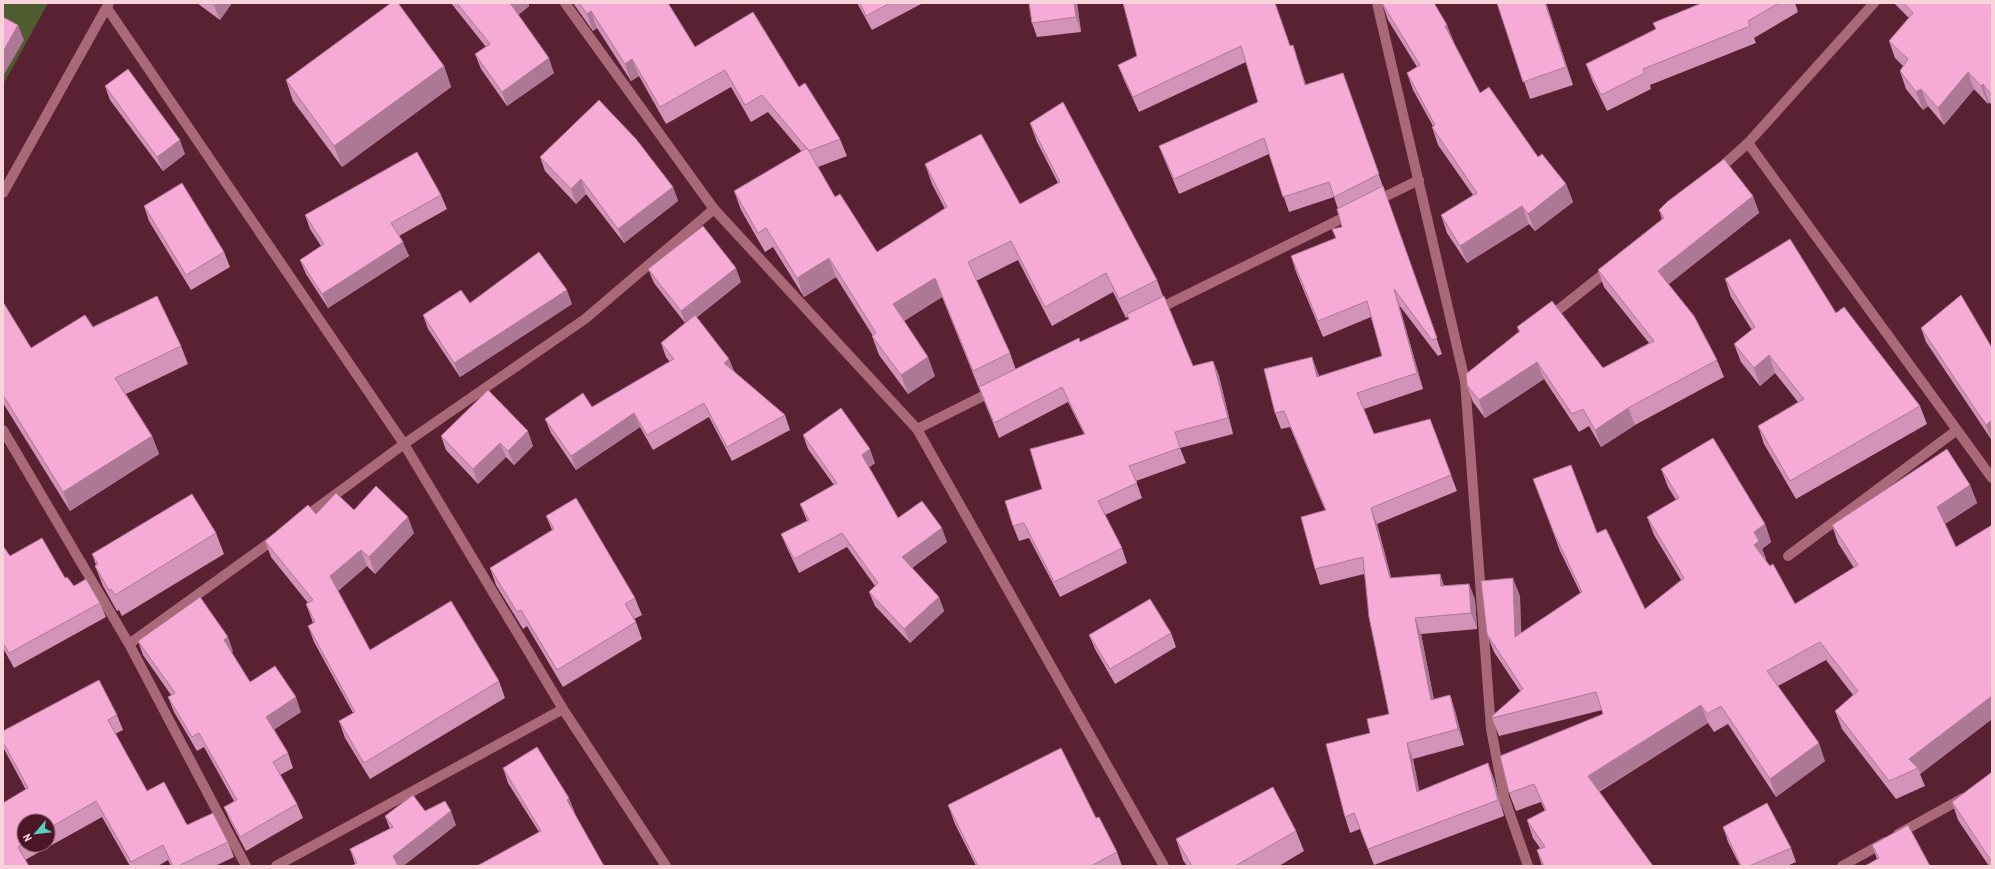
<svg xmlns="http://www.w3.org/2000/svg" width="1995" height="869" viewBox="0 0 1995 869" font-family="'Archivo Narrow',sans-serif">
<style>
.green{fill:#4e5c30}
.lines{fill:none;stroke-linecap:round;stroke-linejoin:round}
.minor{stroke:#a96979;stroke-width:10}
.wall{fill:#d393b8;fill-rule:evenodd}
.shaded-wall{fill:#ac7896}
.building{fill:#f5abd6;stroke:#ac7896}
</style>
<rect width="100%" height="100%" fill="#592132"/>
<path class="green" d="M3 3H48L3 85Z"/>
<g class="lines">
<path class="minor" d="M565 3 714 209 917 429 1164 866
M1377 3 1465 381 1491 729 1504 797 1528 866
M107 8 404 444 563 709 666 866
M1748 143 1992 478
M1717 171 1748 143 1874 3
M3 193 109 3
M1374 202 1419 180
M1156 310 1351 214
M1548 318 1611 268
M917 429 995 390
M3 430 129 644 246 866
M302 519 404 444 585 319 714 209
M1788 556 1957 430
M129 644 276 538
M1898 834 1963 798
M276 866 563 709
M1842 866 1885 842"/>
</g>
<path class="wall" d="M197 3H232L220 20Z
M451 3H528L529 6 518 15 554 73 507 106 481 69 475 54 486 47Z
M573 3H668L695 47 799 87 840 139 847 156 818 167 835 197 877 252 945 209 932 184 925 164 1020 204 1058 183 1037 142 1030 123 1157 280 1163 296 1193 366 1213 361 1219 376 1233 434 1180 448 1186 463 1136 481 1142 498 1105 515 1122 548 1127 563 1060 597 1029 538 1019 541 1013 526 1084 434 1068 402 999 438 942 297 904 321 935 376 908 394 879 355 872 336H873L836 277 804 297 773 247 765 252 741 210 734 191 802 152 768 112 751 122 731 87 666 124 639 76 631 81 597 28 593 31ZM1018 260 1052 326 1113 292 1126 318 1128 317 1129 319 1080 342 1016 370 1010 353 976 281Z
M857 3H920L921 4 872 30Z
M1029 3H1077L1081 32 1037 37 1032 23Z
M1382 3 1447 25 1453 43 1480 93 1538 157 1566 184 1573 202 1535 231 1529 224 1467 263 1447 233 1441 215 1473 195 1438 145 1432 127 1433 126 1413 90 1407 73 1417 67 1388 20Z
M1497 3H1546L1573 85 1530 99Z
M1702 3H1795L1798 12 1754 38 1756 43 1650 85 1651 89 1607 111 1592 80 1586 64 1655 30Z
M1894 3H1992V105L1989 102 1988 104 1974 89 1944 125 1928 106 1923 110 1906 89 1900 71 1903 66 1895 58 1889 41 1909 18Z
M1279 15 1290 46 1298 61 1306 85 1343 73 1442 354 1438 356 1399 305 1423 389 1364 409 1374 434 1430 419 1457 491 1377 524 1391 578 1440 574 1444 586 1469 584 1475 600 1477 629 1421 634 1434 700 1450 695 1455 711 1464 745 1413 759 1419 791 1488 763 1494 779 1504 816 1374 865 1360 829 1350 833 1345 817 1370 733 1389 714 1364 574 1320 585 1315 569 1325 510 1290 427 1281 429 1275 413 1318 373 1319 377 1382 356 1371 317 1323 337 1296 272 1291 256 1335 238 1342 227 1338 209 1334 197 1289 212 1269 154 1179 194 1165 161 1159 146 1258 102 1246 62 1139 112 1124 80 1118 65Z
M444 66 451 87 342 167 293 101 286 80Z
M105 86 185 154 163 171 110 100Z
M540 157 673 187 678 201 624 243 586 194 576 204 545 171Z
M441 195 447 209 399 236 409 256 328 308 306 274 300 260 321 246 310 229 305 215Z
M1753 196 1759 213 1668 284 1717 360 1724 377 1635 425 1601 447 1589 426 1579 432 1544 379 1485 418 1473 402 1467 385 1519 332 1517 327 1603 368 1649 343 1604 287 1598 270 1662 219 1659 210Z
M144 206 224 252 230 267 191 290 149 221Z
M648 269 741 282 696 318 729 359 734 372 785 415 790 430 732 461 709 417 653 450 640 427 576 470 551 433 545 419 592 407 670 362 666 357 661 343 685 323 654 283Z
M1725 279 1836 313 1920 406 1927 424 1796 499 1764 444 1758 426 1798 402 1775 373 1760 386 1741 362 1734 344 1752 330 1731 297Z
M3 302 31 348 93 327 181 346 188 364 126 394 152 436 159 454 70 511 3 403Z
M470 303 572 304 460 377 428 329 423 315Z
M1921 328 1992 348V438L1991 439 1926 342Z
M803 435 875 463 869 467 898 518 947 542 912 568 939 597 944 611 910 643 875 606 869 592 875 586 847 547 799 573 787 548 781 534 807 521 800 504 834 485 808 449Z
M441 436 533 446 514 465 506 457 478 484 446 450Z
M1661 469 1765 524 1771 542 1762 549 1766 559 1765 560 1795 604 1854 568 1838 543 1832 525 1970 485 1977 503 1945 524 1956 547 1992 525V719L1920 774 1925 786 1896 799 1842 729 1835 711 1853 695 1826 660 1778 686 1825 761 1776 797 1728 724 1714 732 1708 723 1599 792 1653 866H1542L1537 850 1540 848 1533 838 1527 820 1545 811 1541 802 1516 811 1509 793 1603 714 1602 710 1499 736 1492 718 1520 691 1494 652 1487 634 1520 596 1521 633 1581 594 1560 551 1540 497 1597 533 1645 609 1681 580 1654 535 1647 517 1676 500 1668 487Z
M354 510 414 533 375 574 367 566 338 591 370 650 499 681 505 698 370 779 345 738 339 721 353 713 314 642 308 626 313 623 306 604 308 603 271 557 265 541 316 514Z
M546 516 635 598 642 615 634 619 636 622 642 639 563 687 527 626 523 629 496 585 490 568 552 530Z
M216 533 224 554 122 616 119 610 117 611 103 586 95 566 96 565 92 554Z
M3 546 10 556 65 578 74 586 100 603 106 617 14 668 3 648Z
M1171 633 1176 647 1115 684 1095 649 1089 635Z
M138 641 233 651 231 652 250 682 301 712 274 729 288 753 293 768 280 775 297 804 303 818 246 851 230 821 224 807 234 801 204 747 197 751 174 712 168 697 171 695 143 655Z
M117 715 123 730 115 734 147 791 187 825 228 842 234 857 215 866H171L168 860 158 866H130L102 817 25 860 3 866 26 790 4 749 3 747V731ZM24 821H48V845H24Z
M503 768 575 813 539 832 508 783Z
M1992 772V866H1989L1958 820 1952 802Z
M948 805 1096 818 1117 852 1122 866H976L955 824Z
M425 811 456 825 403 866H352L355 864 350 849 390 829 385 816Z
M1723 827 1791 848 1796 862 1787 866H1740L1728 842Z
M1296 831 1304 851 1279 866H1187L1183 860 1176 839Z
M1872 845 1930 866 1877 859Z"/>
<path class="shaded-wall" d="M216 3H232L220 20 214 6Z
M510 3H528L529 6 515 18Z
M1074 3H1077L1081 32 1076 17Z
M1545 3H1546L1573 85 1566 67Z
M591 11 597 28 593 31 587 14Z
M18 25 24 40 3 76V52Z
M1447 25 1454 42 1451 44 1445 26Z
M1293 45 1298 61 1311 100 1305 85Z
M549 58 554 73 507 106 502 92Z
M632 59 639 76 631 81 625 64Z
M444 66 451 87 342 167 334 146Z
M1968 72 1974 89 1944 125 1938 108Z
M1983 84 1989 102 1988 104 1981 86Z
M1921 89 1928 106 1923 110 1916 92Z
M180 140 185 154 163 171 157 157Z
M581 179 586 194 576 204 571 189Z
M1566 184 1573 202 1535 231 1528 214Z
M673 187 678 201 624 243 618 229Z
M1753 196 1759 213 1664 288 1658 271Z
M1522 206 1529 224 1467 263 1460 246Z
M403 242 409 256 328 308 322 294Z
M829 258 836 277 804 297 797 278Z
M736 268 741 282 686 325 681 311Z
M935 278 942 297 900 323 893 304Z
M1394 289 1399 305 1423 389 1417 373Z
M567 290 572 304 460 377 454 363Z
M1769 355 1775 373 1760 386 1754 368Z
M928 357 935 376 908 394 901 375Z
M1312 357 1318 373 1323 393 1317 377Z
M729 359 735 373 724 363Z
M1213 361 1219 376 1233 434 1228 418Z
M1537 362 1544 379 1485 418 1479 400Z
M1628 408 1635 425 1601 447 1595 430Z
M634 413 640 427 576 470 571 456Z
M1992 420V438L1991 439 1986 425Z
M528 431 533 446 514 465 508 451Z
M152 436 159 454 70 511 63 492Z
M500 443 506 457 478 484 473 469Z
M870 449 875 463 867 469 862 455Z
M1970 485 1977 503 1943 525 1937 507Z
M1371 508 1377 524 1396 595 1390 578Z
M408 517 414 533 375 574 369 557Z
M1765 524 1771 542 1762 549 1766 559 1761 563 1754 545V532Z
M942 528 947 542 907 571 902 557Z
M361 550 367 566 336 592 330 576Z
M1440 574 1445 590 1441 586Z
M1513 578 1520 596 1521 655 1515 637Z
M1469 584 1475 600 1477 629 1471 613Z
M939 597 944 611 910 643 904 629Z
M1415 618 1421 634 1437 716 1431 700Z
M228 637 233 651 229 654 224 640Z
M1450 695 1455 711 1464 745 1458 729Z
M1992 696V719L1920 774 1918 768 1909 759Z
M296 697 301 712 272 731 266 717Z
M1701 705 1708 723 1594 794 1588 776Z
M1407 743 1413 759 1423 808 1417 792Z
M1819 743 1825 761 1776 797 1770 779Z
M1488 763 1494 779 1504 816 1498 800Z
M569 798 575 813 572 814 567 800Z
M451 811 456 825 403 866H397L393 856Z"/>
<path class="building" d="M211 3H216L214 6Z
M391 3H398L444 66 334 146 286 80Z
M457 3H510L549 58 502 92 475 54 490 44Z
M579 3H668L695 47 753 12 799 87 805 83 840 139 809 151 762 95 745 105 725 70 660 107 632 59 625 64 591 11 587 14Z
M860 3H890L866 16Z
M1029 3H1074L1076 17 1032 23Z
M1123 3H1275L1290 46 1293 45 1305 85 1343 73 1379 174 1334 197 1329 182 1283 197 1264 138 1174 179 1159 146 1258 102 1241 46 1133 97 1118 65 1137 56Z
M1382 3H1434L1447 25 1445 26 1480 93 1489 87 1538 157 1542 154 1566 184 1528 214 1522 206 1460 246 1441 215 1477 193 1432 127 1435 125 1407 73 1420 65Z
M1497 3H1545L1566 67 1523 82Z
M1702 3H1779L1748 21 1750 26 1643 69 1645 73 1601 95 1586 64 1656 29 1653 23Z
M1904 3H1992V96L1983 84 1981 86 1968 72 1938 108 1921 89 1916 92 1900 71 1908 59 1889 41 1913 13Z
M3 17 18 25 3 52Z
M128 69 180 140 157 157 105 86Z
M599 100 636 139 673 187 618 229 581 179 571 189 540 157Z
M1063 102 1157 280 1119 299 1106 273 1045 307 1011 241 968 262 1010 353 973 371 935 278 893 304 928 357 901 375 872 336 876 333 829 258 797 278 766 228 758 233 734 191 807 148 835 197 840 194 877 252 947 207 925 164 981 134 1020 204 1060 182 1030 123Z
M417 152 441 195 391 223 403 242 322 294 300 260 324 244 305 215Z
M1724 159 1753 196 1658 271 1694 316 1717 360 1628 408 1595 430 1583 409 1572 414 1537 362 1479 400 1467 385 1466 374 1520 331 1517 327 1552 301 1603 368 1654 341 1598 270 1664 218 1659 210 1667 202Z
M182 183 224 252 186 275 144 206Z
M1383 186 1437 338 1432 340 1394 289 1417 373 1357 393 1374 434 1430 419 1451 475 1371 508 1390 578 1440 574 1441 586 1469 584 1471 613 1415 618 1431 700 1450 695 1458 729 1407 743 1417 792 1488 763 1498 800 1368 849 1354 813 1345 817 1326 744 1370 733 1367 719 1389 714 1369 617 1363 557 1315 569 1301 517 1326 510 1284 411 1275 413 1264 369 1312 357 1317 377 1382 356 1367 301 1318 321 1291 256 1336 238 1332 229 1342 227 1337 209Z
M703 226 736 268 681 311 648 269Z
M1790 239 1836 313 1844 307 1920 406 1790 481 1758 426 1804 399 1769 355 1754 368 1734 344 1755 327 1725 279Z
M539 252 567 290 454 363 423 315 461 290 470 303Z
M1961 295 1992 348V420L1986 425 1921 328Z
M157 296 181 346 115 378 152 436 63 492 3 395V302L31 348 85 315 93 327Z
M1164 296 1193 366 1213 361 1228 418 1175 432 1180 448 1129 466 1137 483 1098 501 1122 548 1054 582 1024 523 1013 526 1005 501 1042 489 1030 449 1085 434 1062 387 994 423 979 387 1079 338 1080 342 1129 319 1127 314Z
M695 315 729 359 724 363 785 415 727 447 704 403 647 435 634 413 571 456 545 419 583 393 592 407 674 359 661 343Z
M488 390 528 431 508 451 500 443 473 469 441 436Z
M841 408 870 449 862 455 898 518 922 501 942 528 902 557 939 597 904 629 869 592 878 583 842 533 794 559 781 534 809 520 800 504 837 483 803 435Z
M1713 438 1765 524 1754 532 1759 541 1754 545 1770 566 1773 564 1795 604 1858 565 1832 525 1947 449 1970 485 1937 507 1956 547 1992 525V696L1909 759 1918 768 1889 781 1835 711 1858 691 1820 642 1767 671 1819 743 1770 779 1721 706 1707 714 1701 705 1588 776 1653 866H1544L1537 850 1545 847 1527 820 1546 810 1534 784 1509 793 1500 756 1603 714 1596 692 1492 718V716L1523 689 1487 634 1481 581 1513 578 1515 637 1582 592 1554 533 1533 479 1571 465 1597 533 1606 529 1645 609 1684 578 1647 517 1679 498 1661 469Z
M376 486 408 517 369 557 361 550 330 576 370 650 451 601 499 681 364 763 339 721 355 712 308 626 315 622 306 604 313 600 265 541 308 505 316 514 336 493 354 510Z
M192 494 216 533 115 595 111 589 109 590 95 566 98 564 92 554Z
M576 498 635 598 625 604 636 622 557 670 521 610 517 612 490 568 554 529 546 516Z
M42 538 65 578 67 577 74 586 86 579 100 603 9 653 3 643V546L10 556Z
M200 597 228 637 224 640 250 682 275 666 296 697 266 717 288 753 273 762 297 804 240 837 224 807 237 800 199 733 192 737 168 697 175 693 138 641Z
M1150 599 1171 633 1110 669 1089 635Z
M99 680 117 715 108 720 147 791 164 782 187 825 213 813 228 842 178 866H173L163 845 131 862 96 801 48 829V821H24V843L18 847 29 866H3V803L28 788 3 742V731Z
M537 747 569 798 567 800 604 866H477L541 831 503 768Z
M1061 748 1096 818 1099 817 1117 852 1091 866H978L948 805Z
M1992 772V862L1952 802Z
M1273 787 1296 831 1235 866H1192L1176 839Z
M413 795 425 811 445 801 451 811 393 856 398 866H352L357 863 350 849 393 827 385 816Z
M1767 803 1791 848 1749 866H1741L1723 827Z
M1908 825 1930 866H1865L1879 858 1872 845Z"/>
<rect width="1995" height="869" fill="none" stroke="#f8d3db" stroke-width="8"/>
<g transform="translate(36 833) rotate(242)"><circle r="19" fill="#4d1628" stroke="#916270"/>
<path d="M0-3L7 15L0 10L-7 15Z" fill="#59cebf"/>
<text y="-6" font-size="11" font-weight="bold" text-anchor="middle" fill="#f8d3db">N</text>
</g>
</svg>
